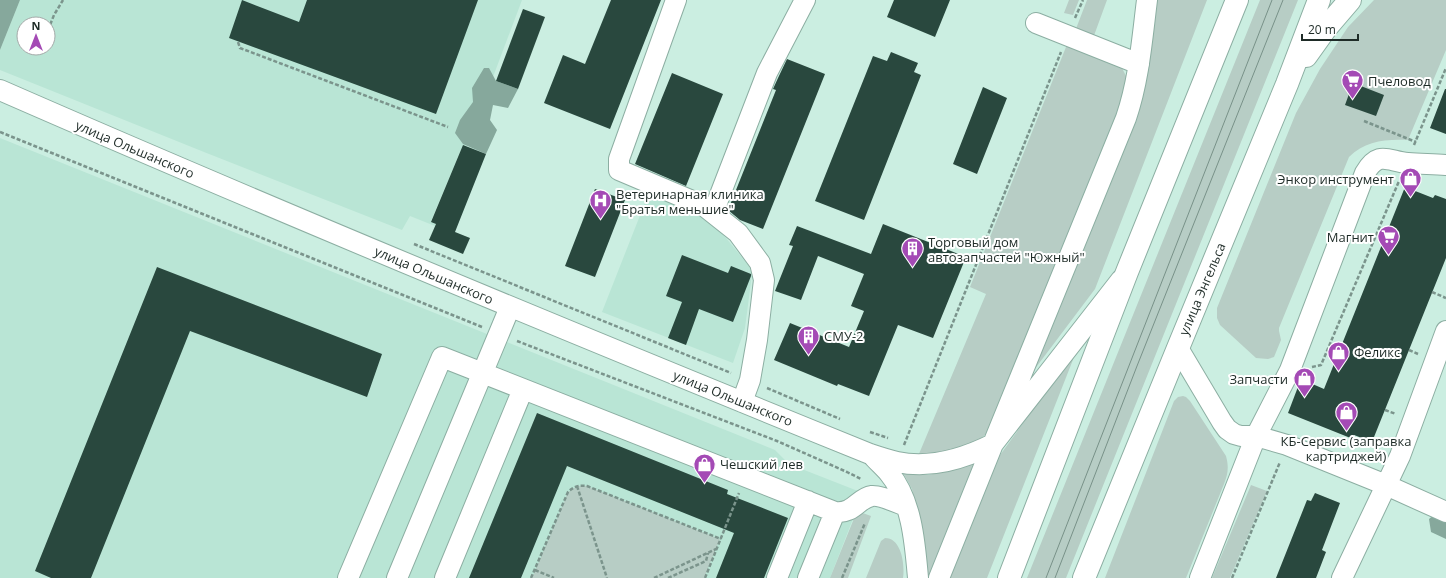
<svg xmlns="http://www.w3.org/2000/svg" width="1446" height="578" viewBox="0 0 1446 578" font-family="'Open Sans',sans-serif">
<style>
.built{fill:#b9e5d5;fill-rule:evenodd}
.green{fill:#b7cdc5}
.forest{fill:#86a89c}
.building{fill:#29483e}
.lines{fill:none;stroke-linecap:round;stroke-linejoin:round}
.minor-casing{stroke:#8caea2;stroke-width:22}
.major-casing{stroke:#8caea2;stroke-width:24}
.path{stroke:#7b948c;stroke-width:2.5;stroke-dasharray:4 2;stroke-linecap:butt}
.minor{stroke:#fff;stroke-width:20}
.major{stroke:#fff;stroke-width:22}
.tram{stroke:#789188;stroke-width:1}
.labels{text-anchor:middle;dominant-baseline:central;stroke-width:4;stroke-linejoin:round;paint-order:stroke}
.poi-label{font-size:13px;fill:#1e2b27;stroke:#fff;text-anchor:start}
.street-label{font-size:13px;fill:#1e2b27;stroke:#fff}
</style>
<rect width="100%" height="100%" fill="#cbeee1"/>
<path class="built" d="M20 0H522L467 146 463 145 431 221 436 224 435 226 410 216 402 230 204 152 0 70V50ZM24 24H48V48H24Z
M0 138 775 450 789 464 863 493 830 578H0Z
M650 190 702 213 726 238 749 266 752 274 745 328 733 363 602 312Z"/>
<path class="green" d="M1069 0H1079L1073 15 1064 13Z
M1087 0H1107L1092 41 1074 34Z
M1157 0H1207L1095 289 1028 378 1146 66Z
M1260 0H1298L1066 578H1027Z
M1374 0H1446V50L1408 140C1385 139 1365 141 1349 157L1279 328V331L1281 340 1274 357 1268 359 1256 358 1220 325 1217 318V308L1296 113 1320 69 1348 27Z
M1068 42 1122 68 1127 78 1130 89 992 429 973 445 916 461 986 294 970 287Z
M1078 347 987 578H948L995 462Z
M1183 396 1186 397 1190 401 1226 456C1229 467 1228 474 1224 484L1186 578H1105L1174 401 1178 397Z
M978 461 931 578H925L921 537 912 489 903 473 928 475 958 469Z
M1251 485 1267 491 1230 578H1212Z
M577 486H587L720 539 704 578H532L568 492Z
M857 511 871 516 848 578H830Z
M885 538C902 538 905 566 903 578H866L881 541Z"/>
<path class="forest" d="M0 0H20L0 50Z
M484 68H489L496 81 518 89 508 108 493 105 490 120 497 130 486 154 463 144 455 133 460 120 473 102 472 88Z
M1436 513 1446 517V539L1431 532 1429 519Z"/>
<path class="building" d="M242 0 299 22 307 0H478L436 114 229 38Z
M611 0H661L610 129 544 103 563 55 585 64Z
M894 0H950L935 37 887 17Z
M523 9 545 17 518 89 496 81Z
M891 52 918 63 914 72 921 75 864 220 815 201 873 56 887 61Z
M787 59 825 74 763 229 740 220 728 210 776 90 773 89 778 78Z
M672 73 723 94 686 186 635 164Z
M1353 83 1384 95 1376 116 1345 105Z
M983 87 1007 98 977 174 953 164Z
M1445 89H1446V134L1430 128Z
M463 145 486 154 455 232 470 238 463 254 429 240 436 224 431 222Z
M1405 187 1433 198 1435 195 1446 199V258L1372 442 1354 435 1353 439 1288 413 1301 379 1324 389Z
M595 189 625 200 595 277 565 266Z
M883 224 966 257 933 338 898 325 869 396 838 384 837 386 774 360 790 323 849 347 864 311 851 306 864 274 818 256 801 300 775 291 793 246 789 245 797 226 871 254Z
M682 255 728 273 731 266 751 274V276L733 322 699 309 686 345 668 338 682 302 666 296Z
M157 267 382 354 367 397 190 331 91 578H51L35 571Z
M537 413 728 490 727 494 788 518 764 578H716L734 533 567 466 521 578H469Z
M1315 493 1340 503 1322 550 1326 552 1316 578H1276L1307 500 1311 501Z"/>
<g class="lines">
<defs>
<path id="minor" d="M676 0 619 159V170L704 206 738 233 760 263 764 280 757 340 750 380 742 402
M1036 23 1139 64
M0 90C288 216 579 336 870 454 879 457 888 460 897 462 931 469 963 459 993 444L1121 280
M713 213 767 73 805 0
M1178 348 1222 422 1227 429 1234 434 1241 436H1256L1287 445 1386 485 1446 512
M872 455C877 461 884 467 889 473 912 501 915 543 918 578
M348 578 442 357 835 512C854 514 858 498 872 496 880 495 898 503 906 506
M397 578 510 307
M445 578 523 389
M777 578 808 501
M808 578 835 512
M939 578 993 444 1126 118C1139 80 1142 40 1147 0
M1200 578 1256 436 1290 370 1365 173C1379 149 1389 162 1408 163 1421 164 1434 164 1446 165
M1342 578 1400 456 1446 331"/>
<path id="major" d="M1306 56 1326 28 1350 0
M1009 578 1127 272 1237 0
M1084 578 1178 348 1287 84 1319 0"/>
</defs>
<use href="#minor" class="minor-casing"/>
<use href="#major" class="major-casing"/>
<path class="path" d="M1075 18 1083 0
M48 30 54 15 63 0
M238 42 240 48 448 127
M1364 121 1416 142
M0 132 482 327
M1414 145 1446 68
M414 244 731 373
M1432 292 1446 298
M517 341 777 441 847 472 861 479
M1409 350 1418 354
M1312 367 1321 365 1399 181
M767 388 840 419
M1385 410 1396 414
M870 432 888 438
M904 445 1061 52
M577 486 607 578
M535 570 554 578
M531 578 568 492C574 486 580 485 587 486L721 539
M654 578 716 549
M668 578 706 561 708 553
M705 578 739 493
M842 578 865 523
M1232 578 1280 462"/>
<use href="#minor" class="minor"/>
<use href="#major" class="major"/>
<path class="tram" d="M1046 578 1272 0
M1055 578 1137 366 1283 0"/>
</g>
<defs>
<symbol id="supermarket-pin" viewBox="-11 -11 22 30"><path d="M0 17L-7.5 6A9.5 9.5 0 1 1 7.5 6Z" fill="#a44ab5" stroke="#fff"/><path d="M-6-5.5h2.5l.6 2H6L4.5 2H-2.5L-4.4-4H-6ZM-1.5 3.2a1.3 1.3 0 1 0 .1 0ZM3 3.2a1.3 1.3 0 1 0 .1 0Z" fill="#fff"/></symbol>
<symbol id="shop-pin" viewBox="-11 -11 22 30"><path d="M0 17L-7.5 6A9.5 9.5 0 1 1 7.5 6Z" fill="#a44ab5" stroke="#fff"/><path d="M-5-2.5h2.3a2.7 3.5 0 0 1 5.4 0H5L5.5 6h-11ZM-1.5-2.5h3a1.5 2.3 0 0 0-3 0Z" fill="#fff"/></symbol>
<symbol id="hospital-pin" viewBox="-11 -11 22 30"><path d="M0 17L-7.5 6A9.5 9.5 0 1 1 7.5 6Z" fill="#a44ab5" stroke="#fff"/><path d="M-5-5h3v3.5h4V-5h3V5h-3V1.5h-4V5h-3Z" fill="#fff"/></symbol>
<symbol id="building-pin" viewBox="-11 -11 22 30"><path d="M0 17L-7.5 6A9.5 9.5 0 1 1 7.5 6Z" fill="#a44ab5" stroke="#fff"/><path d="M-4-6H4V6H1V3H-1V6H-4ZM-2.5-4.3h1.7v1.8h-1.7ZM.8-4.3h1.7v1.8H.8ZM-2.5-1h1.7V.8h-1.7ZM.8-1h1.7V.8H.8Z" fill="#fff"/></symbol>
</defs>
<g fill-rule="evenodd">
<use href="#supermarket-pin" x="1340" y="68" width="25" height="34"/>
<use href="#shop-pin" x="1398" y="166" width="25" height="34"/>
<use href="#hospital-pin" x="588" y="188" width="25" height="34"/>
<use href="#supermarket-pin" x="1376" y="224" width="25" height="34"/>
<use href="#building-pin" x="900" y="236" width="25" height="34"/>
<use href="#building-pin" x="796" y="324" width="25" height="34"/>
<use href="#shop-pin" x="1326" y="340" width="25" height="34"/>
<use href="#shop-pin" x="1292" y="366" width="25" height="34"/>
<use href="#shop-pin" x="1334" y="400" width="25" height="34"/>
<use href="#shop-pin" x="692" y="452" width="25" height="34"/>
</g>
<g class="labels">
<g class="poi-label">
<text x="1368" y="81">Пчеловод</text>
<text x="1394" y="179" text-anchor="end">Энкор инструмент</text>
<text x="616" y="194">Ветеринарная клиника<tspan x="616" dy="15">"Братья меньшие"</tspan></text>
<text x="1374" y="237" text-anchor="end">Магнит</text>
<text x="928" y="242">Торговый дом<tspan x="928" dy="15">автозапчастей "Южный"</tspan></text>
<text x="824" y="336">СМУ-2</text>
<text x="1354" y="352">Феликс</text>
<text x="1288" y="379" text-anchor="end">Запчасти</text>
<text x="1346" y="441" text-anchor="middle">КБ-Сервис (заправка<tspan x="1346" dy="15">картриджей)</tspan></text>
<text x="720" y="464">Чешский лев</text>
</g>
<g class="street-label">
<text transform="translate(135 149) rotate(23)">улица Ольшанского</text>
<text transform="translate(434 275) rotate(23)">улица Ольшанского</text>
<text transform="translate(1202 289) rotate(-67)">улица Энгельса</text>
<text transform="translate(733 398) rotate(22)">улица Ольшанского</text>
</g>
</g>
<g transform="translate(36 36)"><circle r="19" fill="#ffffff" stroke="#a5aaa9"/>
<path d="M0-3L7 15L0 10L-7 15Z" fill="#a44ab5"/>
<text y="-6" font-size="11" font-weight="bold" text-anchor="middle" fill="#1e2b27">N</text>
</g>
<path d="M1302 34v6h56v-6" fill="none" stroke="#1e2b27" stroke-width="2"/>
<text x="1308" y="34" font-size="12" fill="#1e2b27" stroke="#ffffff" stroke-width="3" paint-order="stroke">20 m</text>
</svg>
